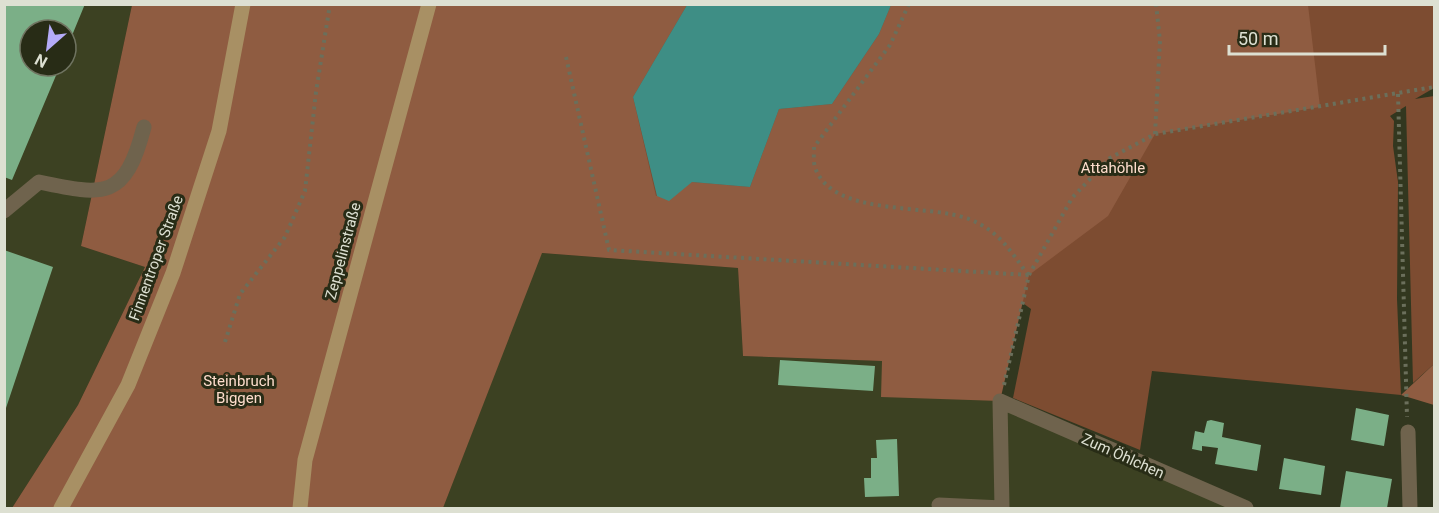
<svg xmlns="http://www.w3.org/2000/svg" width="1439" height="513" viewBox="0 0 1439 513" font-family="Roboto,sans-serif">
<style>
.built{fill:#3c4122;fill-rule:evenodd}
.green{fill:#7d4c31}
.forest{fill:#8f5c41}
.water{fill:#3e8e85}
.building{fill:#7baf87}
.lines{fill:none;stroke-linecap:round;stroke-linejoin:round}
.path{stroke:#6b6f5b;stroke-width:4;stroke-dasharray:3 4.5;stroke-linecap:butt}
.minor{stroke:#6f634d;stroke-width:15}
.major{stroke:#a89064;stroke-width:15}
.labels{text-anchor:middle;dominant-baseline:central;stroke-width:6;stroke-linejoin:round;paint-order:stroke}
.park-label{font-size:15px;fill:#feddcc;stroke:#282c16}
.street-label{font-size:15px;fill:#dde0d2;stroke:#282c16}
</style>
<rect width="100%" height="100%" fill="#32371f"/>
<path class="built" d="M4 5H132L81 246 145 267 78 405 12 508H4ZM30 30H66V66H30Z
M541 253 738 268 743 356 882 361 1000 401 1239 508H443Z"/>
<path class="green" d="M547 5H1434V88L1415 99 1434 96V364L1413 383 1406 106 1390 116 1394 121 1393 146 1398 182 1397 299 1401 395 1152 371 1140 450 1013 398 1031 309 997 284 487 198Z"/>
<path class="forest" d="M132 5H687L633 97 656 196 692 182 750 187 779 109 832 104 879 34 891 5H1308L1320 107 1155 134 1108 216 1029 275 1000 401 881 397 882 361 743 356 738 268 542 253 443 508H12L78 405 145 267 81 246Z
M1434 364V405L1401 395Z"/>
<path class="water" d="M687 5 688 4 891 5 879 34 832 104 779 109 750 187 692 182 669 201 657 196 633 97Z"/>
<path class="building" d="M4 4H85L66 50V30H30V66H60L12 180 4 177Z
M4 250 53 267 5 411H4Z
M780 360 875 366 873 391 778 385Z
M1356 408 1389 415 1384 446 1351 440Z
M1211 420 1224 423 1222 437 1261 445 1257 471 1215 464 1218 448 1202 446V451L1192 449 1195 431 1204 433 1207 421Z
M897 439 899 496 865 497 864 478H871V458H877L876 440Z
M1284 458 1325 466 1321 495 1279 489Z
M1346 471 1392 479 1387 508H1340Z"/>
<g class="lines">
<path class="path" d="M909 4 890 45 814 147C814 154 813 164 816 170 836 217 927 203 969 219 999 231 1010 250 1028 275
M566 57 609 250 1029 275
M1398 94 1407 417
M1155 134 1160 41 1156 4
M225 342 240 294 285 237 305 191 316 92 330 4
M1004 385 1029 275 1072 198 1110 158 1155 134 1434 87"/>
<path class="minor" d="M4 211 39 182C105 196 125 200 144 127
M1408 432 1410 508
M939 505 1002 508
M1002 508 1000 401 1246 508"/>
<path class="major" d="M61 508 128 385 173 273 219 131 243 4
M300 508 305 460 429 4"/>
</g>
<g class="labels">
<g class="park-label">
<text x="1113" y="168">Attahöhle</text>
<text x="239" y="381">Steinbruch<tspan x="239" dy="17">Biggen</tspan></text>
</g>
<g class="street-label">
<text transform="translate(343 251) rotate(-75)">Zeppelinstraße</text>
<text transform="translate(156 258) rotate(-70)">Finnentroper Straße</text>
<text transform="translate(1123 456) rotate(24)">Zum Öhlchen</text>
</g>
</g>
<rect width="1439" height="513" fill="none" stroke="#dde0d2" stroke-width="12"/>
<g transform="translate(48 48) rotate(208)"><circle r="28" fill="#282c16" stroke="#707461" stroke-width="1.5"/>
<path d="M0-4.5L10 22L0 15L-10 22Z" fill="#b5acf8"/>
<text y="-9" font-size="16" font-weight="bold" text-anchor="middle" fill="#dde0d2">N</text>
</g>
<path d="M1229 45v9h156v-9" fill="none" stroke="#dde0d2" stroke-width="3"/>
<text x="1238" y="45" font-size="18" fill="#dde0d2" stroke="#282c16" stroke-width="4.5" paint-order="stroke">50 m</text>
</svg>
